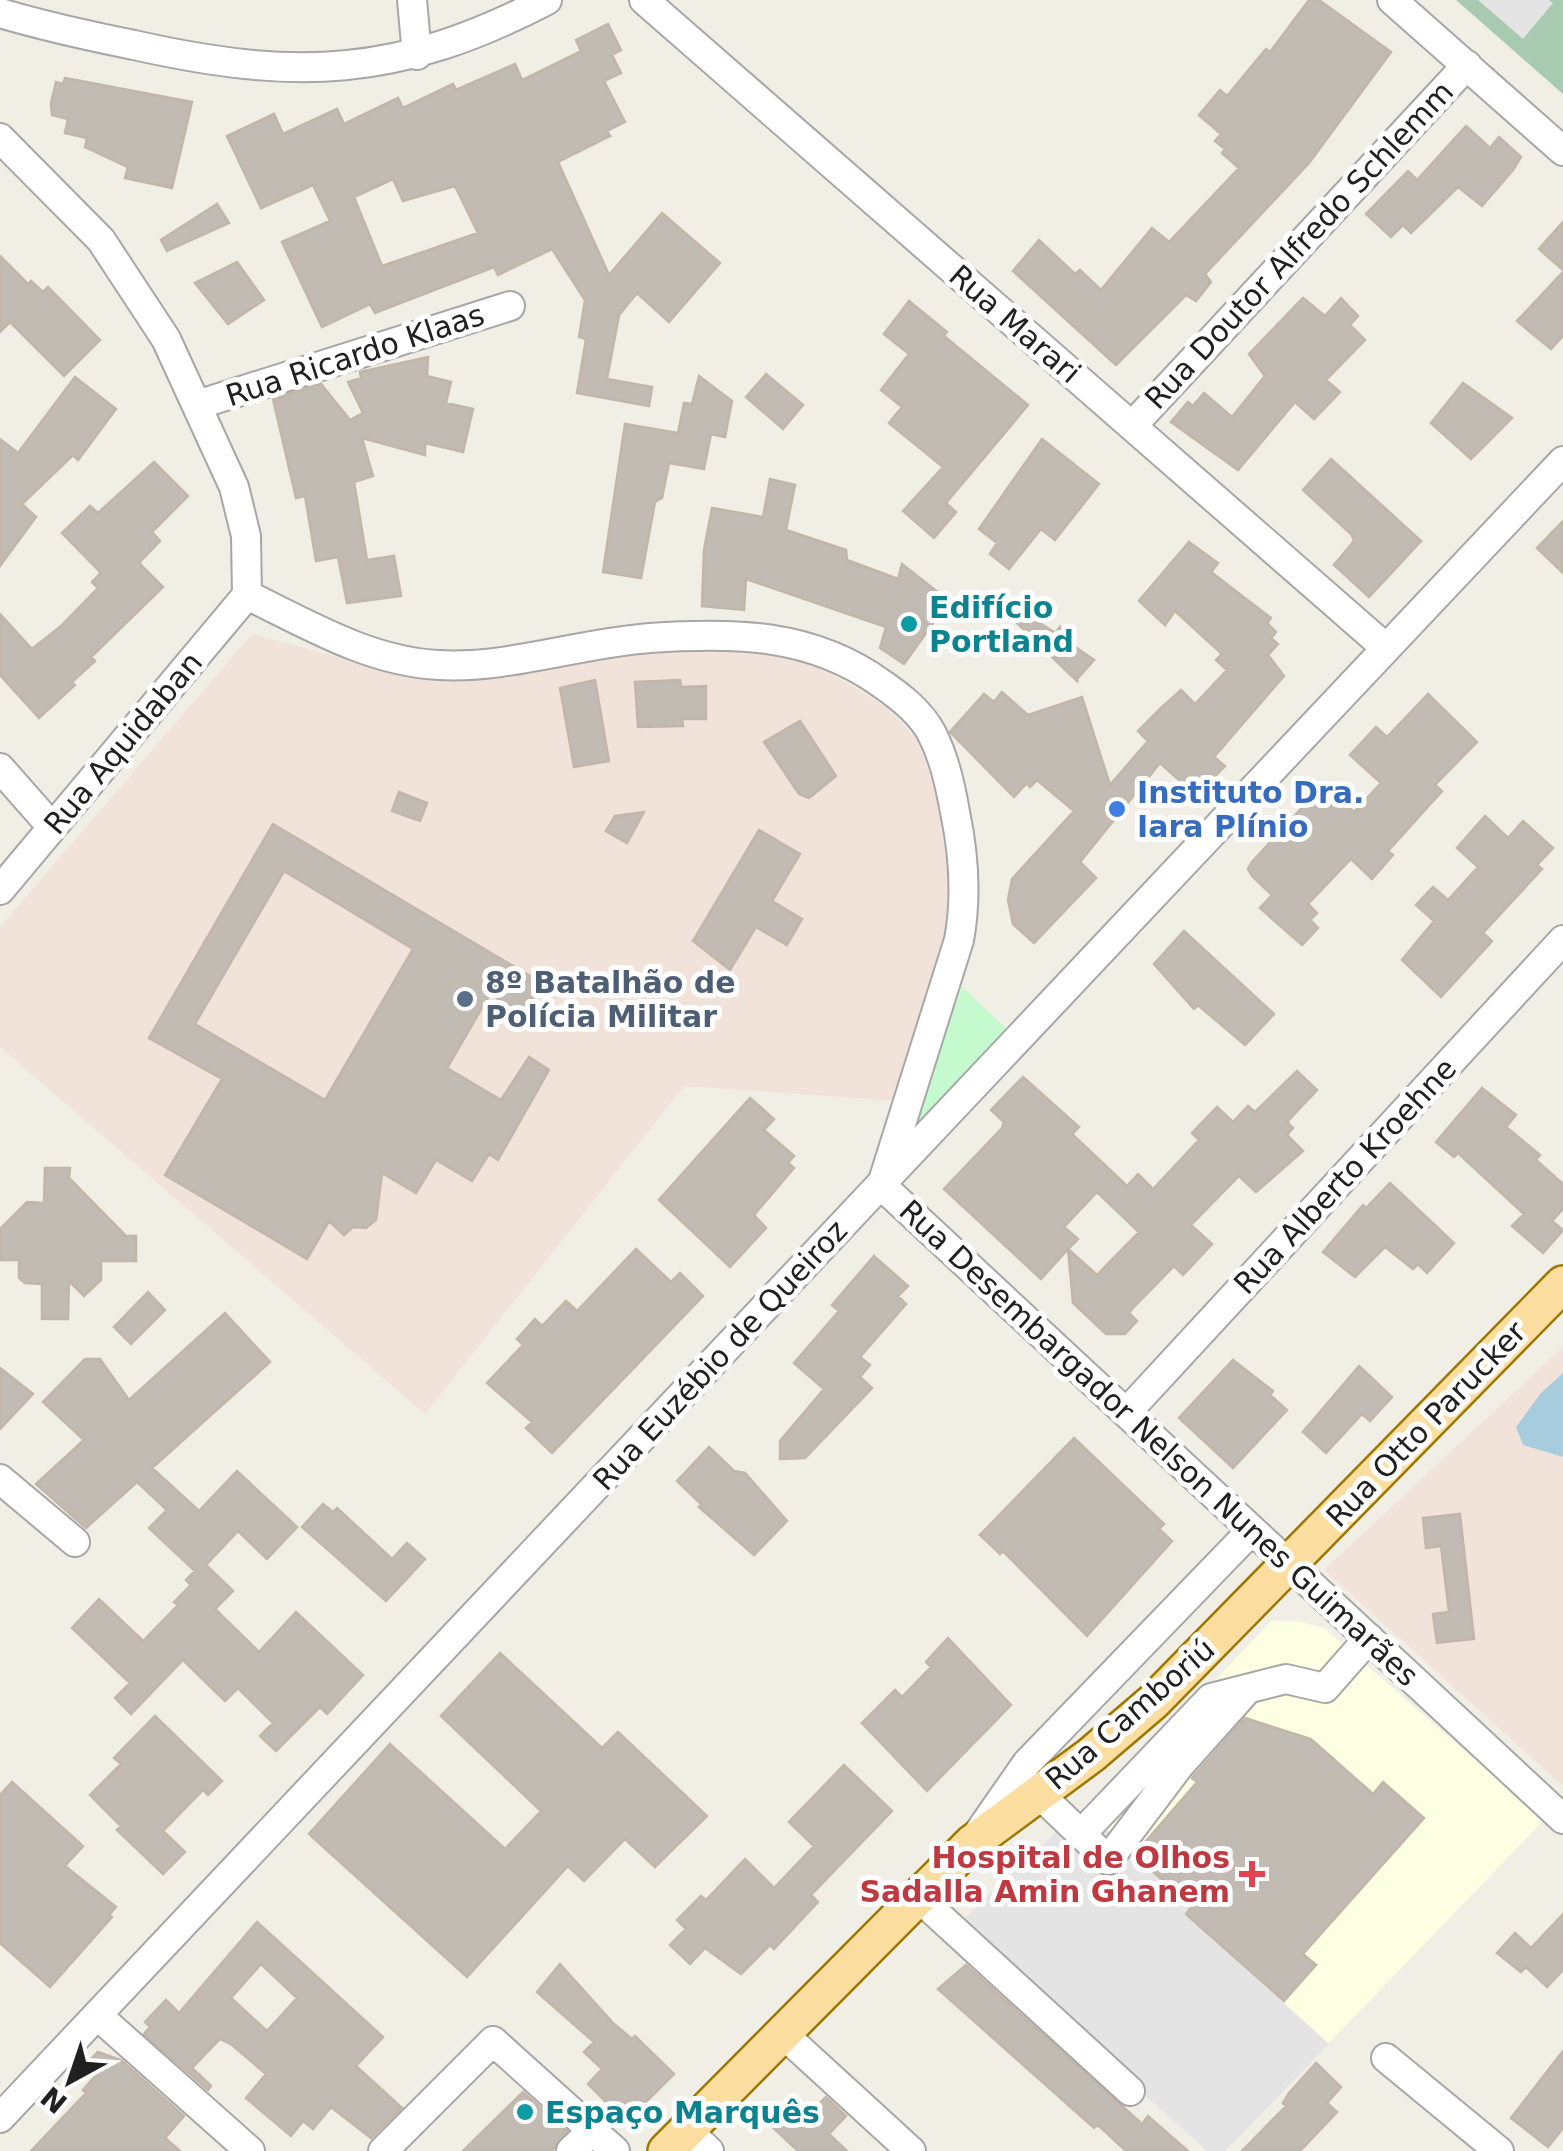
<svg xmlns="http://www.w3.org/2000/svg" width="1563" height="2151" viewBox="0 0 1563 2151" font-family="'DejaVu Sans',sans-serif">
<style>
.education{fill:#fcffe1}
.military{fill:#f2e3da}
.cemetery{fill:#a7cab0}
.park{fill:#c4face}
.parking{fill:#e4e4e4}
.water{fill:#a7ccde}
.building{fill:#c1bbb3;stroke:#c2b6a9;stroke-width:2.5;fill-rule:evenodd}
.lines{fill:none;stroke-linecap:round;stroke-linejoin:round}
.minor-casing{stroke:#a7a7a7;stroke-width:32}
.major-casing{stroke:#9c7700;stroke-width:40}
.minor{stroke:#fff;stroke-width:28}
.major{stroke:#fcdda0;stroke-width:35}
.culture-dot{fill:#0f9aa8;stroke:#fff;stroke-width:4}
.shop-dot{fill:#3f7fe0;stroke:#fff;stroke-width:4}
.service-dot{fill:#5c6f8a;stroke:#fff;stroke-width:4}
.health-dot{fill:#e0444e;stroke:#fff;stroke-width:4}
.labels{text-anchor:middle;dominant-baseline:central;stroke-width:10;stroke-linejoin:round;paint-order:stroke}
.street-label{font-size:30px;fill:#202020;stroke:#fff}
.culture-label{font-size:30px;font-weight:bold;fill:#0d838f;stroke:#fff;text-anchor:start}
.shop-label{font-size:30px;font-weight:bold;fill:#366cbe;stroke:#fff;text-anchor:start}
.service-label{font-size:30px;font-weight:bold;fill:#4e5e75;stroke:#fff;text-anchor:start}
.health-label{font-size:30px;font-weight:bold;fill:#be3a42;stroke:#fff;text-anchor:end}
</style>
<rect width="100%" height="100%" fill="#f1eee6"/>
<path class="education" d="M1271 1621H1298L1324 1628 1544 1820 1225 2151H1207L956 1926 1174 1724Z"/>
<path class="military" d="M252 634 390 671 632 649 743 645 814 663 885 706 917 739 936 793 950 882 946 951 897 1101 684 1086 425 1414 0 1047V927Z
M1563 1347V1786L1324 1570Z"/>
<path class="cemetery" d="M1456 0H1563V94Z"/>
<path class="park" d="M962 987 1010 1032 908 1142Z"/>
<path class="parking" d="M1478 0H1549L1553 3 1523 39Z
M1082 1808 1192 1906 1186 1914 1329 2044 1225 2151H1207L956 1926Z"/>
<path class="water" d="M1563 1373V1457L1523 1445 1516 1427 1541 1393Z"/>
<path class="building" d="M1309 0H1319L1391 52 1309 163 1205 274 1211 282 1196 301 1186 295 1116 365 1013 271 1039 240 1075 274 1080 270 1101 290 1152 228 1169 242 1239 168 1222 153 1225 149 1215 141 1221 134 1199 115 1220 90 1227 96 1266 49 1270 52Z
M608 24 621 50 612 55 621 73 604 81 625 122 607 131 610 136 558 162 609 275 662 213 720 263 669 322 637 293 619 315 607 379 652 387 649 406 577 393 586 339 579 337 585 300 552 249 498 275 494 267 375 313 370 304 322 327 282 242 330 221 313 185 261 208 227 136 274 114 283 134 337 109 344 124 398 98 403 108 453 84 456 90 515 64 522 80 581 51 576 40ZM393 179 403 201 455 186 478 233 382 266 354 197Z
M65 78 192 102 172 188 125 178 128 167 85 147 87 138 65 133 68 119 52 115 51 103 56 82 63 84Z
M1466 126 1490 148 1499 137 1521 157 1513 170 1482 206 1458 187 1411 233 1403 225 1391 237 1366 214 1408 171 1417 180Z
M217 204 229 223 167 251 161 240Z
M1563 222V270L1539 249Z
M0 256 28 284 31 281 43 292 48 287 100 340 64 376 10 322 0 332Z
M237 262 264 300 228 324 195 283Z
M1563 272V336L1551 349 1517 321Z
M1303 298 1325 316 1341 298 1358 316 1350 325 1365 340 1326 380 1340 392 1314 419 1295 402 1238 470 1171 422 1188 402 1193 406 1204 393 1232 417 1265 376 1249 354Z
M909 301 947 332 944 336 1028 405 946 503 956 512 934 538 903 511 943 467 889 423 902 407 881 390 909 354 884 334Z
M428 357 427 376 451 382 446 403 473 409 463 452 425 443V455L362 438 373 476 354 482 367 560 394 556 401 596 347 603 338 557 316 561 305 496 296 498 273 399 321 384 350 420 363 413 348 382 361 378 360 372Z
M766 374 803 405 783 429 746 397Z
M699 376 732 401 725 437 711 434 704 469 669 463 662 498 655 502 641 578 603 572 625 424 678 433 684 403 692 404Z
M75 377 116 409 78 460 73 455 22 504 36 517 0 566V439L18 453Z
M1463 383 1512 418 1471 459 1431 423Z
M1042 439 1099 484 1055 540 1041 529 1009 569 990 554 997 543 979 529Z
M1331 459 1421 541 1369 597 1334 565 1354 541 1352 535 1303 490Z
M154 462 188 496 152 532 160 541 139 563 163 587 91 657 95 661 72 682 75 685 39 718 0 675V614L32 649 61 626 98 588 92 582 101 573 62 533 90 506 98 513Z
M770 479 795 485 786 530 846 550 847 560 898 579 902 564 949 601 904 664 880 648 886 627 746 579 744 610 702 606 704 550 712 508 763 517Z
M1563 521V573L1537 548Z
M1189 542 1218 563 1211 572 1271 618 1267 623 1276 632 1271 638 1278 644 1268 655 1284 676 1214 757 1225 766 1196 795 1160 763 1080 862 1096 878 1034 943 1013 924 1008 900 1012 879 1074 811 1037 780 1030 787 1027 783 1014 797 950 732 984 694 994 702 1002 692 1028 715 1082 697 1110 785 1148 741 1138 731 1161 708 1181 690 1195 704 1227 670 1216 660 1222 654 1175 611 1165 625 1139 601Z
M1025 613 1055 633 1060 627 1064 639 1094 660 1078 678 1075 675 1078 682 1017 623Z
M595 680 609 761 574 767 560 688Z
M680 680 681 687 706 686V719H682L683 726 638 727 635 682Z
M1428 694 1477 742 1435 785 1442 791 1388 851 1393 855 1372 879 1351 859 1308 904 1317 913 1310 920 1318 928 1302 945 1260 908 1272 895 1252 876 1248 869 1252 862 1323 785 1354 812 1381 783 1350 755 1376 727 1387 737Z
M800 721 836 776 809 798 799 794 764 742Z
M399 792 427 803 420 821 392 811Z
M644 812 627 843 606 831 615 816Z
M1485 816 1508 838 1523 821 1553 848 1537 865 1542 869 1483 933 1492 941 1441 997 1402 960 1434 921 1416 905 1433 887 1448 900 1478 867 1457 848Z
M273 824 542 983 524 1014 490 994 447 1068 501 1100 529 1057 549 1070 498 1160 489 1154 472 1181 436 1160 416 1193 382 1173 376 1220 366 1228 353 1227 344 1235 329 1221 307 1259 165 1175 222 1079 149 1038ZM284 871 413 949 325 1100 195 1024Z
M759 830 800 854 772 901 802 919 787 945 756 927 730 970 693 941Z
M1184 931 1274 1014 1245 1045 1198 1005 1194 1009 1154 964Z
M1297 1071 1317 1090 1287 1122 1293 1128 1287 1135 1303 1151 1256 1192 1239 1176 1191 1225 1212 1244 1183 1275 1174 1266 1133 1308 1129 1313 1137 1321 1125 1334H1106L1073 1303 1068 1249 1041 1279 944 1189 1002 1128 1004 1122 991 1110 1023 1077 1079 1127 1072 1134 1127 1186 1138 1174 1153 1189 1199 1140 1192 1133 1217 1107 1233 1122 1248 1106 1255 1112ZM1097 1192 1139 1232 1097 1275 1068 1249 1078 1239 1064 1227Z
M1482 1088 1516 1115 1506 1127 1540 1155 1536 1160 1563 1184V1209L1552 1221 1563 1230 1543 1253 1512 1226 1524 1214 1458 1153 1454 1157 1436 1142Z
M750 1098 774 1119 764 1130 794 1156 788 1163 794 1168 754 1215 766 1228 730 1267 659 1200Z
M45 1168H70L69 1178 126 1236H136V1261H101V1280L84 1296 69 1281 68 1319H42V1284L25 1283 19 1278V1260H0V1229L27 1202 44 1203Z
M1390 1183 1454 1243 1427 1273 1418 1264 1413 1269 1385 1247 1355 1277 1323 1252 1363 1205 1366 1208Z
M636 1249 671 1282 680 1273 703 1296 552 1453 526 1428 532 1422 487 1383 523 1345 517 1339 535 1319 542 1326 566 1301 577 1311Z
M874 1256 908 1286 898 1296 906 1304 860 1357 870 1365 860 1377 872 1388 805 1458 780 1459V1441L824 1389 794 1363 839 1311 832 1305Z
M148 1292 165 1310 131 1344 114 1327Z
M225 1313 270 1362 152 1468 199 1511 237 1471 297 1527 267 1559 238 1531 206 1565 233 1591 215 1609 259 1652 296 1612 363 1675 327 1714 320 1707 276 1751 260 1736 273 1723 238 1688 225 1701 183 1660 131 1714 115 1698 130 1683 72 1628 99 1599 143 1641 178 1605 174 1602 191 1585 186 1580 195 1571 149 1528 167 1510 137 1482 86 1528 36 1484 84 1440 43 1402 85 1359H100L129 1400Z
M1233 1360 1273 1391 1270 1395 1287 1410 1233 1468 1179 1418Z
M1359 1366 1392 1397 1370 1421 1362 1414 1326 1453 1303 1432Z
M0 1368 33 1394 0 1429Z
M1074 1438 1164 1524 1159 1529 1172 1541 1087 1636 1003 1551 1000 1554 980 1535Z
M709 1447 734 1471 745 1473 787 1521 754 1555 699 1507 701 1504 677 1481Z
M323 1504 333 1512 337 1508 392 1559 407 1543 425 1559 386 1601 302 1527Z
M1460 1514 1474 1639 1437 1643 1433 1614 1449 1612 1441 1546 1426 1548 1423 1518Z
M948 1638 1011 1705 927 1791 862 1723 895 1690 902 1697 931 1667 926 1662Z
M500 1653 602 1748 618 1732 707 1816 655 1867 625 1839 584 1881 568 1866 467 1977 309 1834 390 1744 505 1849 541 1811 441 1716Z
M155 1716 222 1781 208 1795 203 1790 163 1831 185 1852 163 1874 117 1830 121 1826 90 1795 121 1764 114 1758Z
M1245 1718 1311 1739 1373 1794 1383 1782 1424 1818 1303 1954 1316 1965 1284 2001 1186 1914 1192 1906 1134 1855 1197 1782 1192 1778Z
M844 1765 892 1811 811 1895 818 1902 774 1949 770 1945 741 1974 705 1948 690 1964 670 1945 686 1929 677 1920 701 1896 706 1900 745 1859 774 1888 814 1846 789 1822Z
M12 1782 83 1846 65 1866 116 1907 109 1915 112 1917 50 1987 0 1943V1795Z
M1563 1914V1970L1547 1987 1526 1967 1521 1972 1497 1953 1515 1933 1531 1948Z
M257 1922 383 2037 356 2066 402 2108 371 2138 331 2107 313 2129 303 2121 291 2136 246 2098 266 2074 232 2045 220 2039 192 2068 211 2086 208 2090 144 2034 150 2027 145 2022 166 2000 179 2013ZM261 1964 297 1998 267 2031 231 1998Z
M560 1964 613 2023 632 2039 635 2036 674 2074 626 2122 588 2084 602 2069 584 2052 594 2042 537 1992Z
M966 1965 1142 2124 1148 2116 1188 2151H1126L1098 2125 1094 2128 938 1989Z
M1563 2051V2128L1548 2147 1511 2118Z
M98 2052 121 2060 184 2116 165 2138 180 2151H31L86 2093 83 2090 95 2076 84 2066Z
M1316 2063 1341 2087 1327 2103 1337 2112 1300 2151H1242L1286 2106 1283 2103 1289 2093Z
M523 2092 567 2131 552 2151H463Z
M826 2097 846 2116 829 2134 847 2151H798L765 2120 789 2100 808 2115Z"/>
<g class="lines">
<defs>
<path id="minor" d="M412 0 417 55
M644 0 1386 648
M1392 0 1563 151
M0 13C44 26 89 36 134 45 295 81 398 78 547 0
M0 138 101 240 166 339 234 487 246 536 247 595
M200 404 510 306
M1132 426 1467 65
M247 595C307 624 370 662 439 665 508 669 580 643 650 638 733 632 812 633 882 684 901 697 920 712 931 732 944 757 950 784 955 812 964 855 967 897 959 940L884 1178
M0 768 52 827
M0 890 247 595
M881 1185 1563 1819
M1126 1413 1563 940
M0 1479 75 1542
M1039 1794 1108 1860 1179 1766 1246 1691
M979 1832 1027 1763 1252 1530
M1081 1834 1211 1698 1286 1679 1325 1688 1369 1638
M917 1896 1130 2091
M97 2015 250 2151
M782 2033 911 2151
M1386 2058 1499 2151
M0 2118 1563 461
M687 2130 709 2151
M383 2151 493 2041 615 2151
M571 2151 593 2130"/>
<path id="major" d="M666 2151 972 1843 1091 1755 1153 1702 1563 1284"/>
</defs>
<use href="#minor" class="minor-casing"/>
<use href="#major" class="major-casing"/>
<use href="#minor" class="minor"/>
<use href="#major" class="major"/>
</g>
<g class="culture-dot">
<circle cx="909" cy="624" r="10"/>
<circle cx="525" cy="2112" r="10"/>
</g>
<circle class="shop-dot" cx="1117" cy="809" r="10"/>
<circle class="service-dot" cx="465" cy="999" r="10"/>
<path class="health-dot" d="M1247 1859h10v10h10v10h-10v10h-10v-10h-10v-10h10z"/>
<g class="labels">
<g class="street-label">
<text transform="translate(1299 245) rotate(-47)">Rua Doutor Alfredo Schlemm</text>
<text transform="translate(1015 324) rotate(41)">Rua Marari</text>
<text transform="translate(355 355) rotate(-18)">Rua Ricardo Klaas</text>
<text transform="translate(123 743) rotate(-50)">Rua Aquidaban</text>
<text transform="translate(1345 1176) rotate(-47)">Rua Alberto Kroehne</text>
<text transform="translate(720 1355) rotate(-47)">Rua Euzébio de Queiroz</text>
<text transform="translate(1426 1424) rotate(-46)">Rua Otto Parucker</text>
<text transform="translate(1159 1443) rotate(43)">Rua Desembargador Nelson Nunes Guimarães</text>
<text transform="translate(1130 1714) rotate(-41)">Rua Camboriú</text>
</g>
<g class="culture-label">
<text x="929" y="607">Edifício<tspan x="929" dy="34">Portland</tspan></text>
<text x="545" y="2112">Espaço Marquês</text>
</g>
<g class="shop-label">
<text x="1137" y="792">Instituto Dra.<tspan x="1137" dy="34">Iara Plínio</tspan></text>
</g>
<g class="service-label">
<text x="485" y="982">8º Batalhão de<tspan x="485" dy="34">Polícia Militar</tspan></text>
</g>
<g class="health-label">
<text x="1230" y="1857">Hospital de Olhos<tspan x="1230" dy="34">Sadalla Amin Ghanem</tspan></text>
</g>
</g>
<g transform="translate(70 2081) rotate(220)" stroke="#ffffff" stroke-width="8" paint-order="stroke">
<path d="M0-8L18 38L0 25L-18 38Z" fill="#202020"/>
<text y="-15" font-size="28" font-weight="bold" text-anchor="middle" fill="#202020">N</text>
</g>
</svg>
